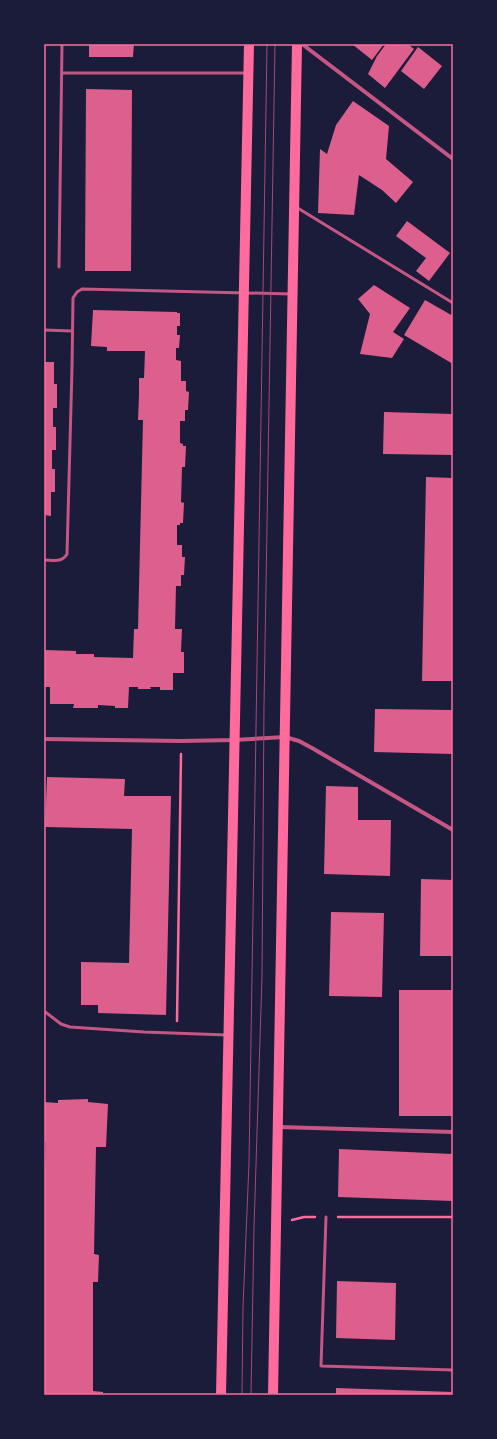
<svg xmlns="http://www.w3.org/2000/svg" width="497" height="1439" viewBox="0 0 497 1439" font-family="'Roboto Serif',serif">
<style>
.building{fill:#dd5f8e}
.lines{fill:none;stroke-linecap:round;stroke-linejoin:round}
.path{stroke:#ff6b9d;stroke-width:2.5}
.service{stroke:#c65784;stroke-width:3}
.minor{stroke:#c65784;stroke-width:4}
.primary{stroke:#ff6b9d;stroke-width:10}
.tram{stroke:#a44b75;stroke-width:1}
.neatline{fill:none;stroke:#ff6b9d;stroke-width:1.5}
</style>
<rect width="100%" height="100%" fill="#1b1b3a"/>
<path class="building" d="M89 44H134L133 57H89Z
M352 44H384L372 60Z
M386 44H408L414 49 385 88 368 74 377 56Z
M418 47 442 66 424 89 401 71Z
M86 89 132 90 131 271H85Z
M353 101 389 126 386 159 413 182 396 203 382 190 359 175 354 215 318 213 320 149 327 154 336 125Z
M407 221 450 253 429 281 416 271 426 258 396 236Z
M374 285 410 308 393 332 404 339 392 358 360 354 370 314 358 299Z
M425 300 453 316V364L404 335Z
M93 310 177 312V313H180V326H177V335H180L179 348H176V360L181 361V381H186V391L189 392 188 410H185V421H180V443L183 444V446H186L185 467H182L181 502 184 503 183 523H180V525H177V545H182V557H185L184 575H181V586H176L175 629H182L181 652H184V673H173V690H160V687H150L151 689H138V687H129L128 708H115V706L98 705V708H73L74 704H50V687H44L45 650 76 651V654H94V657L133 658 134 629H138L143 420H138L139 395V378H144L145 351H107V347L91 346Z
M44 362H54V384H57V408H53V427H56V450H52V469H55V492H51V516L44 515Z
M384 412 453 414V455L383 454Z
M426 477 453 478V681H422Z
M375 709 453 710V754L374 752Z
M47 777 125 779 124 796H171L166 1015 98 1013V1005H81V962L129 963 132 829 45 827Z
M326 786 358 787V820H391L390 876 324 874Z
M421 879 453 880V956H420Z
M331 912 384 913 382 997 329 996Z
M399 990H453V1116H399Z
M88 1099V1102L108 1104 106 1147H96L94 1254 99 1255 98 1282H93V1391L103 1392V1395H44V1196L46 1142H44V1102L58 1103V1100Z
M339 1149 453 1154V1201L338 1197Z
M337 1281 396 1283 395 1340 336 1338Z
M336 1388 453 1392V1395H336Z"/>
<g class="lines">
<path class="path" d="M177 1021 181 754
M338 1217H453
M292 1220 304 1217H315"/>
<path class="service" d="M62 73H246
M296 207 453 303
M59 267 62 44
M44 330 72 331
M44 560C53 560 62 563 67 554L72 368 73 298 77 292 82 289 291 294
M44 1011 61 1024 70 1027 144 1032 227 1035
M326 1217 321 1366 453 1370"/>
<path class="minor" d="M302 44 453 159
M44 739 181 741 234 740 285 737 299 741 312 748 453 830
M278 1127 453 1132"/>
<path class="primary" d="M221 1395 249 44
M273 1395 297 44"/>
<path class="tram" d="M242 1395 243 1307 249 1163 267 44
M251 1395 254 1227 262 977 264 706 275 44"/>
</g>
<rect width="497" height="1439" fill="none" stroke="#1b1b3a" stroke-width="90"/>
<rect x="45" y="45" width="407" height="1349" class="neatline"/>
</svg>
